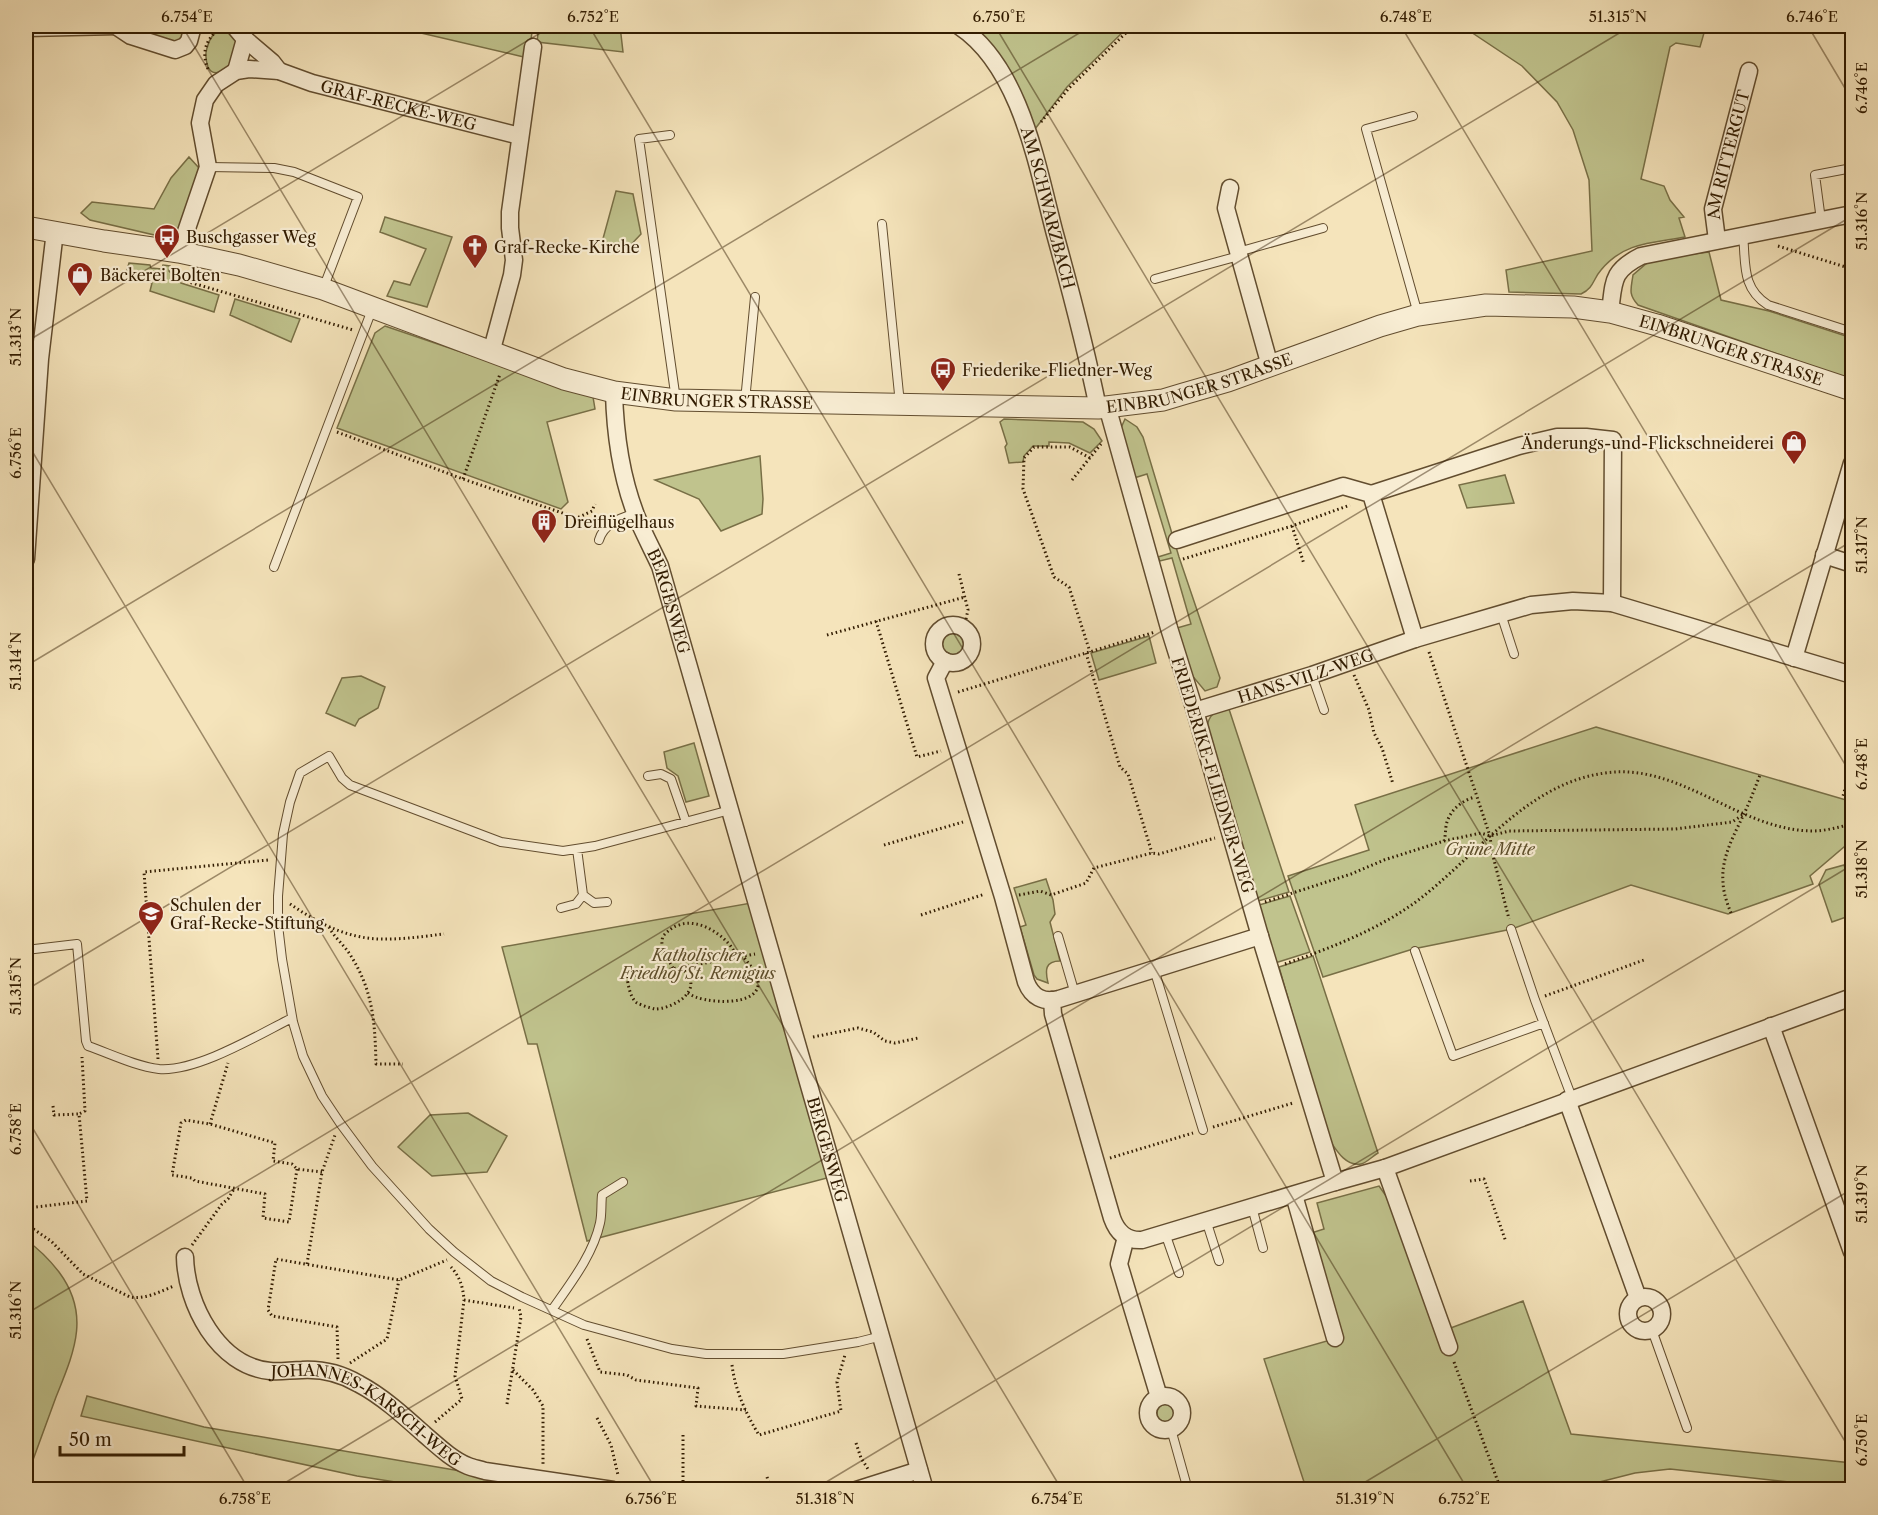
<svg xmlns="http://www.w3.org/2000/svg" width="1878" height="1515" viewBox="0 0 1878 1515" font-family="'Libre Caslon Text',serif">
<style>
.green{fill:#c0c38d;stroke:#786f46;stroke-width:1.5}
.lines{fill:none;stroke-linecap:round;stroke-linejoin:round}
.service-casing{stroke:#624d2f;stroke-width:10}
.minor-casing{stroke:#624d2f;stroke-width:19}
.tertiary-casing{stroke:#624d2f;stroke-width:23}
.path{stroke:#311b00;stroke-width:3;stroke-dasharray:1.5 3;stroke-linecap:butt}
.service{stroke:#f8edd3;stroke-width:8}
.minor{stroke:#f8edd3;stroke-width:16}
.tertiary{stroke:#f8edd3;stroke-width:21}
.ticks{fill:none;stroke:#311b00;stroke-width:1.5;stroke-opacity:0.45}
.labels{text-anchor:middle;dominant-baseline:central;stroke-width:4.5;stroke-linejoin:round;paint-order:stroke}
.street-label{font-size:16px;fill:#311b00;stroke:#f8edd3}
.poi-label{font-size:16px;fill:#311b00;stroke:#f8edd3;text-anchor:start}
.park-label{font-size:16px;font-style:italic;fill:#5c4d2a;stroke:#f8edd3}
.neatline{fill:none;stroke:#311b00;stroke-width:2}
.ticks-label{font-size:15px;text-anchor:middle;fill:#311b00}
</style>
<rect width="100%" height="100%" fill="#f5e4bb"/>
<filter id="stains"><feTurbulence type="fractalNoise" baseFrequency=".00333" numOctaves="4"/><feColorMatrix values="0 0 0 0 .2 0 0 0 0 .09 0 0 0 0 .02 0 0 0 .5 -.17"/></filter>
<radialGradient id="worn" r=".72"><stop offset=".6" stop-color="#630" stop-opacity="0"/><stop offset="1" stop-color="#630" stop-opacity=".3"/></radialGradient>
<path class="green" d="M130 26H186V33L178 42 172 43 129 28Z
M391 26H533L528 58Z
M539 26H620L623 52 537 42Z
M969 26H1129L1067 87 1035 129 1028 131Z
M1462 26H1706L1700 47 1676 43 1670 47 1641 179 1664 186 1670 200 1684 217 1679 218 1685 237C1652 243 1624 242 1601 270 1593 279 1594 288 1581 294L1509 292 1506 270 1592 251 1589 180 1573 130 1557 102 1522 66Z
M224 27C256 46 218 88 208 67 206 61 205 54 207 48 209 39 215 31 224 27Z
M189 157 199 168 176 240 90 220 81 213 92 202 154 209 171 178Z
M616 191 633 194 641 234 625 251 601 246Z
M385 217 452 237 427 307 387 296 394 281 410 285 426 249 380 232Z
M1709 252 1721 300 1769 311 1852 338V380L1638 305C1628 294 1631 289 1633 275L1647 263 1675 256Z
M129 263 150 265 151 268 162 269 163 265 170 266 169 271 181 283 219 295 214 312 150 291 152 283 126 273Z
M235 299 300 319 291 342 230 315Z
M385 326 593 397 595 409 547 422 568 502 561 509 337 428 375 333Z
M1004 419 1083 422 1094 429 1102 441 1090 453 1069 443 1049 442V446H1033L1024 456 1023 462 1009 463 1005 447 1007 444 1000 422Z
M1125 419 1137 427 1143 437 1179 557 1220 678 1217 687 1205 691 1190 673 1177 628 1191 624 1172 558 1160 561 1158 557 1171 553 1147 474 1134 478 1120 430Z
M760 456 763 499 762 514 721 531 699 499 655 480Z
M1505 475 1514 503 1467 508 1459 485Z
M941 644a12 12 0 1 1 24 0a12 12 0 1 1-24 0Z
M1149 636 1156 663 1099 680 1091 653Z
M361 676 385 687 378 708 359 719 355 726 326 713 342 678Z
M1228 706 1289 892 1258 901 1207 727C1209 713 1217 711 1228 706Z
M1596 727 1846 800 1852 799V846L1844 847 1810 876 1813 884 1728 914 1631 885 1512 929 1413 949 1323 977 1288 876 1369 850 1355 805Z
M694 743 709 796 686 802 678 776 667 768 664 752Z
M1844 865 1845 868 1851 871 1852 876V915L1832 922 1819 884 1826 870Z
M1046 879 1053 900 1055 914 1050 922 1060 961C1045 961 1045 970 1048 983L1037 979 1034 975 1020 927 1026 925 1014 888Z
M1290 896 1310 952 1275 963 1259 905Z
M751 903 827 1178 587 1241 537 1044H528L502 947Z
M1313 956 1378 1153C1373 1156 1366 1163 1361 1164 1345 1167 1335 1148 1328 1138L1279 967Z
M468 1113 507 1136 487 1172 432 1176 398 1147 430 1115Z
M1379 1186 1396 1210 1448 1329 1523 1301 1571 1434 1852 1463V1489L1670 1469 1635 1473 1568 1490 1293 1489 1305 1485 1264 1359 1334 1339 1308 1234 1324 1229 1317 1203Z
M26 1240C39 1249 49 1259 59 1272 91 1315 74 1352 56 1397 46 1425 36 1452 26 1479Z
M87 1396 204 1427 472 1473 585 1489H440L357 1476 81 1416Z
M1157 1413a9 9 0 1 1 18 0a9 9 0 1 1-18 0Z"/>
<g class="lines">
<defs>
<path id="service" d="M1413 116 1366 129 1418 314
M670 135 639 139 676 400
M208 167 274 168 294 172 358 197 323 289
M1821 220 1815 175 1852 168
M882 224 900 404
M1743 235C1746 263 1741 288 1768 305L1852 332
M1238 252 1323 228
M1155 279 1239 256
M745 401 755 297
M599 540C604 523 621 518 636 513
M274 567 373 307
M1501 614 1514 654
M1312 675 1324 710
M648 776 661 774 671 779 686 822
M730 810 595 846 563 851 501 842 350 785 342 778 329 756 300 773 290 802 283 834 278 896V925L282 959 293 1022 303 1056 322 1096 340 1123 372 1166 429 1229 454 1252 491 1281 522 1297 584 1325 672 1349 706 1354H783L858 1342 882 1336
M577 849 583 895 594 903 607 902
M561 908 576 904 583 895
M1511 929 1535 1000 1572 1098
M1058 936 1075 994
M26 950 77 944 86 1041 88 1046C111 1054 135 1066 159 1069 197 1072 258 1035 292 1018
M1415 951 1453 1056 1544 1023
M1154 969 1203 1130
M1252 1207 1263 1248
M1206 1220 1219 1261
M1165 1233 1179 1273
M552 1310C570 1284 593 1255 600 1223 602 1214 601 1204 602 1195L623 1182
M1652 1330 1687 1428
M1171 1429 1188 1490"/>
<g id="minor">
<path d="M116 26 131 36 175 50 185 46 189 41 193 26"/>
<path d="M234 26 245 39 236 71"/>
<path id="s1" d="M959 26C1021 67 1037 166 1055 234 1071 292 1086 349 1098 408"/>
<path d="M26 28 117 26"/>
<path d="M245 39 272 62 279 71"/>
<path d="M1230 188 1226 208 1270 366"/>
<path id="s2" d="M1717 240 1713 209 1749 71"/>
<path id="s3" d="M179 252 208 167 200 123 205 100 216 84 236 71 249 69 279 71 312 83 520 136"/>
<path d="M1610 312C1614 282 1611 271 1641 256L1852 214"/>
<path d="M491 353 512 275 514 260 510 228V212L533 47"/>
<path id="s4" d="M614 392C615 433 621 476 636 515 643 532 652 549 660 566L925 1490"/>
<path d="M1371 494 1519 446 1557 437H1586L1613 440 1612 603"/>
<path d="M1177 540 1343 486 1371 494 1415 639"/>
<path d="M1824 555 1852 564"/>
<path d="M26 559 40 359 55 231"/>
<circle cx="953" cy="644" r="19"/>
<path d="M1794 658 1852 463"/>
<path d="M945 661 936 678 1003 897 1026 982C1032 997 1043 1003 1059 999L1260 936"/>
<path id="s5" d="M1195 711 1312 675 1415 639 1531 605 1573 601 1612 603 1852 675"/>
<path d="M1052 1000 1053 1014 1112 1218C1117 1232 1126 1241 1142 1240L1335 1182 1260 936 1195 711 1169 628 1107 406"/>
<path d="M1771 1026 1852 1252"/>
<path d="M1567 1100 1638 1298"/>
<path d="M1385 1168 1449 1347"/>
<path d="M1335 1182 1385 1168 1852 997"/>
<path d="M1294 1195 1335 1338"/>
<path d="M1126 1237 1119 1264 1159 1397"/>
<path id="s6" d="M185 1257C186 1304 218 1366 270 1371 281 1372 291 1370 302 1370 321 1369 342 1374 359 1384 382 1396 404 1416 424 1434 437 1445 451 1459 468 1466 473 1468 479 1469 485 1471L613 1490"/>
<circle cx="1645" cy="1314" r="17"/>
<circle cx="1165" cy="1413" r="17"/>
<path d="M856 1490 919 1470"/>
</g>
<g id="tertiary">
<path id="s7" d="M26 227 104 241 179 252 239 265 323 289 564 379 614 392 676 400 1098 408 1163 400 1183 394 1228 381 1380 326 1418 315 1486 305 1573 307 1610 312 1657 325 1852 390"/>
</g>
</defs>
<use href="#service" class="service-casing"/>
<use href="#minor" class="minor-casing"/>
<use href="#tertiary" class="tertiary-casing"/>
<path class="path" d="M208 69C201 52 206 39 220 28
M1041 122 1069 88 1133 26
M1778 246 1852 269
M173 270 182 280 353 330
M337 432 463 479 577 518 592 511 595 504
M1090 458 1070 447H1034L1024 458 1023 489 1054 577 1069 587 1090 652
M463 479 500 374
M1072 480 1101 444
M1292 526 1304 564
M1183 559 1292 526 1350 505
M959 574 968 610 964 628
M876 621 917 757 941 751
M827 635 965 597
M1429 652 1490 836 1492 852 1509 919
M1086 653 1120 767 1128 774 1152 853
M1354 675 1369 710 1374 733 1382 748 1393 784
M958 692 1155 632
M1852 764 1843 796 1852 795
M1444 841C1446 835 1445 828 1447 822 1451 809 1463 800 1475 797
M884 845 963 822
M1019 895 1040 891 1051 895 1086 883 1094 868 1152 853 1159 854 1215 838
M1265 902 1351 874 1384 860 1444 841 1481 833 1490 836 1509 831 1675 829 1732 822 1744 814
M290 904C312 919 335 932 361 937 386 942 418 937 444 934
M1731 913C1727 903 1723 892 1723 881 1721 858 1734 835 1744 814 1750 801 1755 788 1760 775
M921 915 985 894
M329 927C334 937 343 944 349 953 373 989 375 1022 376 1064H403
M1285 964C1330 948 1373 932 1413 904 1475 859 1524 784 1605 773 1680 762 1738 830 1812 831 1826 831 1839 827 1852 824
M682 967C684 971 688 975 690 979 696 996 669 1009 655 1009 650 1008 641 1005 637 1003 630 998 628 984 627 977L755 954
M673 968C667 957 659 949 663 936 668 931 672 927 679 925 700 917 730 938 737 957
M688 993C701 1004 762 1008 758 981 756 970 749 965 743 956
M1545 996 1644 960
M813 1037 858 1028 873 1032 885 1041 895 1043 918 1038
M158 1059 144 872 268 860
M53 1106 54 1115 79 1114
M210 1124 228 1063
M1213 1127 1293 1103
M1110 1158 1193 1133
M297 1169 289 1222 263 1218 265 1194 195 1181 192 1178 172 1175 181 1123 186 1120 210 1124 275 1143 273 1161 292 1164 297 1169 322 1172
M1470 1181 1484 1179 1506 1242
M26 1212 27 1208 87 1201 79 1114 85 1111 82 1057
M26 1224 51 1241 83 1274 130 1297C145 1300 161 1291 174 1286
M192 1245 222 1204 228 1199 234 1189
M307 1264 322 1172 335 1135
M464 1300 514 1308
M587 1339 600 1372 627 1375 636 1380 698 1388 696 1406 746 1410
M338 1359 337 1327 272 1316 268 1310 276 1259 399 1280 447 1260
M1454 1362 1501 1490
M350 1363 387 1339 399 1280
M732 1365C735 1390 746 1414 759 1435L841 1411 837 1382 845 1355
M513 1370 533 1390 543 1406V1465
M507 1404 521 1317 519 1308
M597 1418 611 1445 618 1475
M435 1422 462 1399 455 1376 464 1300C463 1287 460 1277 451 1267
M683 1435V1490
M856 1443 861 1458 868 1469
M767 1477 771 1490"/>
<use href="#service" class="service"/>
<use href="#minor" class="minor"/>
<use href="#tertiary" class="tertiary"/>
</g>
<path class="ticks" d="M182 26 1062 1490M589 26 1468 1490M995 26 1852 1453M1401 26 1852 776M1808 26 1852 100M26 342 552 26M26 441 656 1490M26 666 1091 26M26 990 1631 26M26 1117 249 1490M26 1314 1852 216M273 1490 1852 541M813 1490 1852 865M1352 1490 1852 1189"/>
<defs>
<symbol id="bus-pin" viewBox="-11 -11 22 30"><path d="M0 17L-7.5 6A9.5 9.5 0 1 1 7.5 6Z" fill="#8f2418" stroke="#f8edd3"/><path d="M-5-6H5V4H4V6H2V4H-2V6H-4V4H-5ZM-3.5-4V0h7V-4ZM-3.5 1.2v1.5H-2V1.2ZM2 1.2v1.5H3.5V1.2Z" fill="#fff"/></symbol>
<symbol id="church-pin" viewBox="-11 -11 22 30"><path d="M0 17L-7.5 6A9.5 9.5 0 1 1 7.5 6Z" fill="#8f2418" stroke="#f8edd3"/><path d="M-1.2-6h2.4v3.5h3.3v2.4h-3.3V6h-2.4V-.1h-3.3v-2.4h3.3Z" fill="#fff"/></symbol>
<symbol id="shop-pin" viewBox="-11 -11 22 30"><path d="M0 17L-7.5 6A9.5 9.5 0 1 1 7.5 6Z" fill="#8f2418" stroke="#f8edd3"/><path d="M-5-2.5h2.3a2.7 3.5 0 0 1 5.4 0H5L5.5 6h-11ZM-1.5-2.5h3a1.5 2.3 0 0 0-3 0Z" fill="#fff"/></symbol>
<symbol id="building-pin" viewBox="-11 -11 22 30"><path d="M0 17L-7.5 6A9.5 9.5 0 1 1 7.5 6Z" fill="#8f2418" stroke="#f8edd3"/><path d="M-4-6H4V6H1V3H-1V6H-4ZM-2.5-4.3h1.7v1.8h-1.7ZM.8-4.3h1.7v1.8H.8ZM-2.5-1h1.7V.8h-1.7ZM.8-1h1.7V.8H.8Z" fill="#fff"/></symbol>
<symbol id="school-pin" viewBox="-11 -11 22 30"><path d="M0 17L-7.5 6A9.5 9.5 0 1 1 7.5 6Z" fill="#8f2418" stroke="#f8edd3"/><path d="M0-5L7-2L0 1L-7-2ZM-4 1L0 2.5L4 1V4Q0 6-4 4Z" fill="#fff"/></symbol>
</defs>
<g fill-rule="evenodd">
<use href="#bus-pin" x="152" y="222" width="30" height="40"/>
<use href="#church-pin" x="460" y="232" width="30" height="40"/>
<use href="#shop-pin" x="65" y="260" width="30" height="40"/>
<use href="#bus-pin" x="928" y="355" width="30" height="40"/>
<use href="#shop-pin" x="1779" y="428" width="30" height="40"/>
<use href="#building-pin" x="529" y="507" width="30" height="40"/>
<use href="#school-pin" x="136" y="899" width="30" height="40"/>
</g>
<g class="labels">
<g class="street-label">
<text stroke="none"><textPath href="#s3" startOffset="369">GRAF-RECKE-WEG</textPath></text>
<text stroke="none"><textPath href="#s2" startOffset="87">AM RITTERGUT</textPath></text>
<text stroke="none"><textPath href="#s1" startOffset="207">AM SCHWARZBACH</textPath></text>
<text stroke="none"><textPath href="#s7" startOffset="1752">EINBRUNGER STRASSE</textPath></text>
<text stroke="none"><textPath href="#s7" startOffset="1202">EINBRUNGER STRASSE</textPath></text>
<text stroke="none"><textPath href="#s7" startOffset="716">EINBRUNGER STRASSE</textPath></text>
<text stroke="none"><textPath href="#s4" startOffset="218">BERGESWEG</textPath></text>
<text stroke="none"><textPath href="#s5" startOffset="116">HANS-VILZ-WEG</textPath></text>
<text transform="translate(1213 775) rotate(73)">FRIEDERIKE-FLIEDNER-WEG</text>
<text stroke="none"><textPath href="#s4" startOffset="789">BERGESWEG</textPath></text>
<text stroke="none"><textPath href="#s6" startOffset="264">JOHANNES-KARSCH-WEG</textPath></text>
</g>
<g class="poi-label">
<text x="186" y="237">Buschgasser Weg</text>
<text x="494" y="247">Graf-Recke-Kirche</text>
<text x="100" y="275">Bäckerei Bolten</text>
<text x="962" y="370">Friederike-Fliedner-Weg</text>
<text x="1774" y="443" text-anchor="end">Änderungs-und-Flickschneiderei</text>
<text x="564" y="522">Dreiflügelhaus</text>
<text x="170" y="905">Schulen der<tspan x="170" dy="18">Graf-Recke-Stiftung</tspan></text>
</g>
<g class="park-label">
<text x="1490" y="849">Grüne Mitte</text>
<text x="698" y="955">Katholischer<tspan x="698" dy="18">Friedhof St. Remigius</tspan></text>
</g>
</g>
<rect width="1878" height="1515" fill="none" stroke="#f5e4bb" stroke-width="66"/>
<path d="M60 1446v9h124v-9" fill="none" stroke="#311b00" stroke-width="3"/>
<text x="69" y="1446" font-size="18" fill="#311b00" stroke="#f8edd3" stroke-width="4.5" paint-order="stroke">50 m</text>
<rect x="33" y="33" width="1812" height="1449" class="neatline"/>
<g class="ticks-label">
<text x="187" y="22">6.754°E</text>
<text x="593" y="22">6.752°E</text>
<text x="999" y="22">6.750°E</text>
<text x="1406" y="22">6.748°E</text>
<text x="1618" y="22">51.315°N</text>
<text x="1812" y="22">6.746°E</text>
<text transform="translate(1862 88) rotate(-90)" y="5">6.746°E</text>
<text transform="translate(1862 221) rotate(-90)" y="5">51.316°N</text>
<text transform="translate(16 337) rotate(-90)" y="5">51.313°N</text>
<text transform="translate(16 453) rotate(-90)" y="5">6.756°E</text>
<text transform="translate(1862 545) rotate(-90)" y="5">51.317°N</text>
<text transform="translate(16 661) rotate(-90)" y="5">51.314°N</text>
<text transform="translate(1862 764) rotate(-90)" y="5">6.748°E</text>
<text transform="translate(1862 869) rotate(-90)" y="5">51.318°N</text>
<text transform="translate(16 986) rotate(-90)" y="5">51.315°N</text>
<text transform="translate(16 1129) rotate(-90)" y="5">6.758°E</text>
<text transform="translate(1862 1194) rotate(-90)" y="5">51.319°N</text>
<text transform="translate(16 1310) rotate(-90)" y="5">51.316°N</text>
<text transform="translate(1862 1440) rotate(-90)" y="5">6.750°E</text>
<text x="245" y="1504">6.758°E</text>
<text x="651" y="1504">6.756°E</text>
<text x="825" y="1504">51.318°N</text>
<text x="1057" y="1504">6.754°E</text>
<text x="1365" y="1504">51.319°N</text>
<text x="1464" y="1504">6.752°E</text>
</g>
<rect width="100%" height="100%" filter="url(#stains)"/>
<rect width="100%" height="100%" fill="url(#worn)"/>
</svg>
